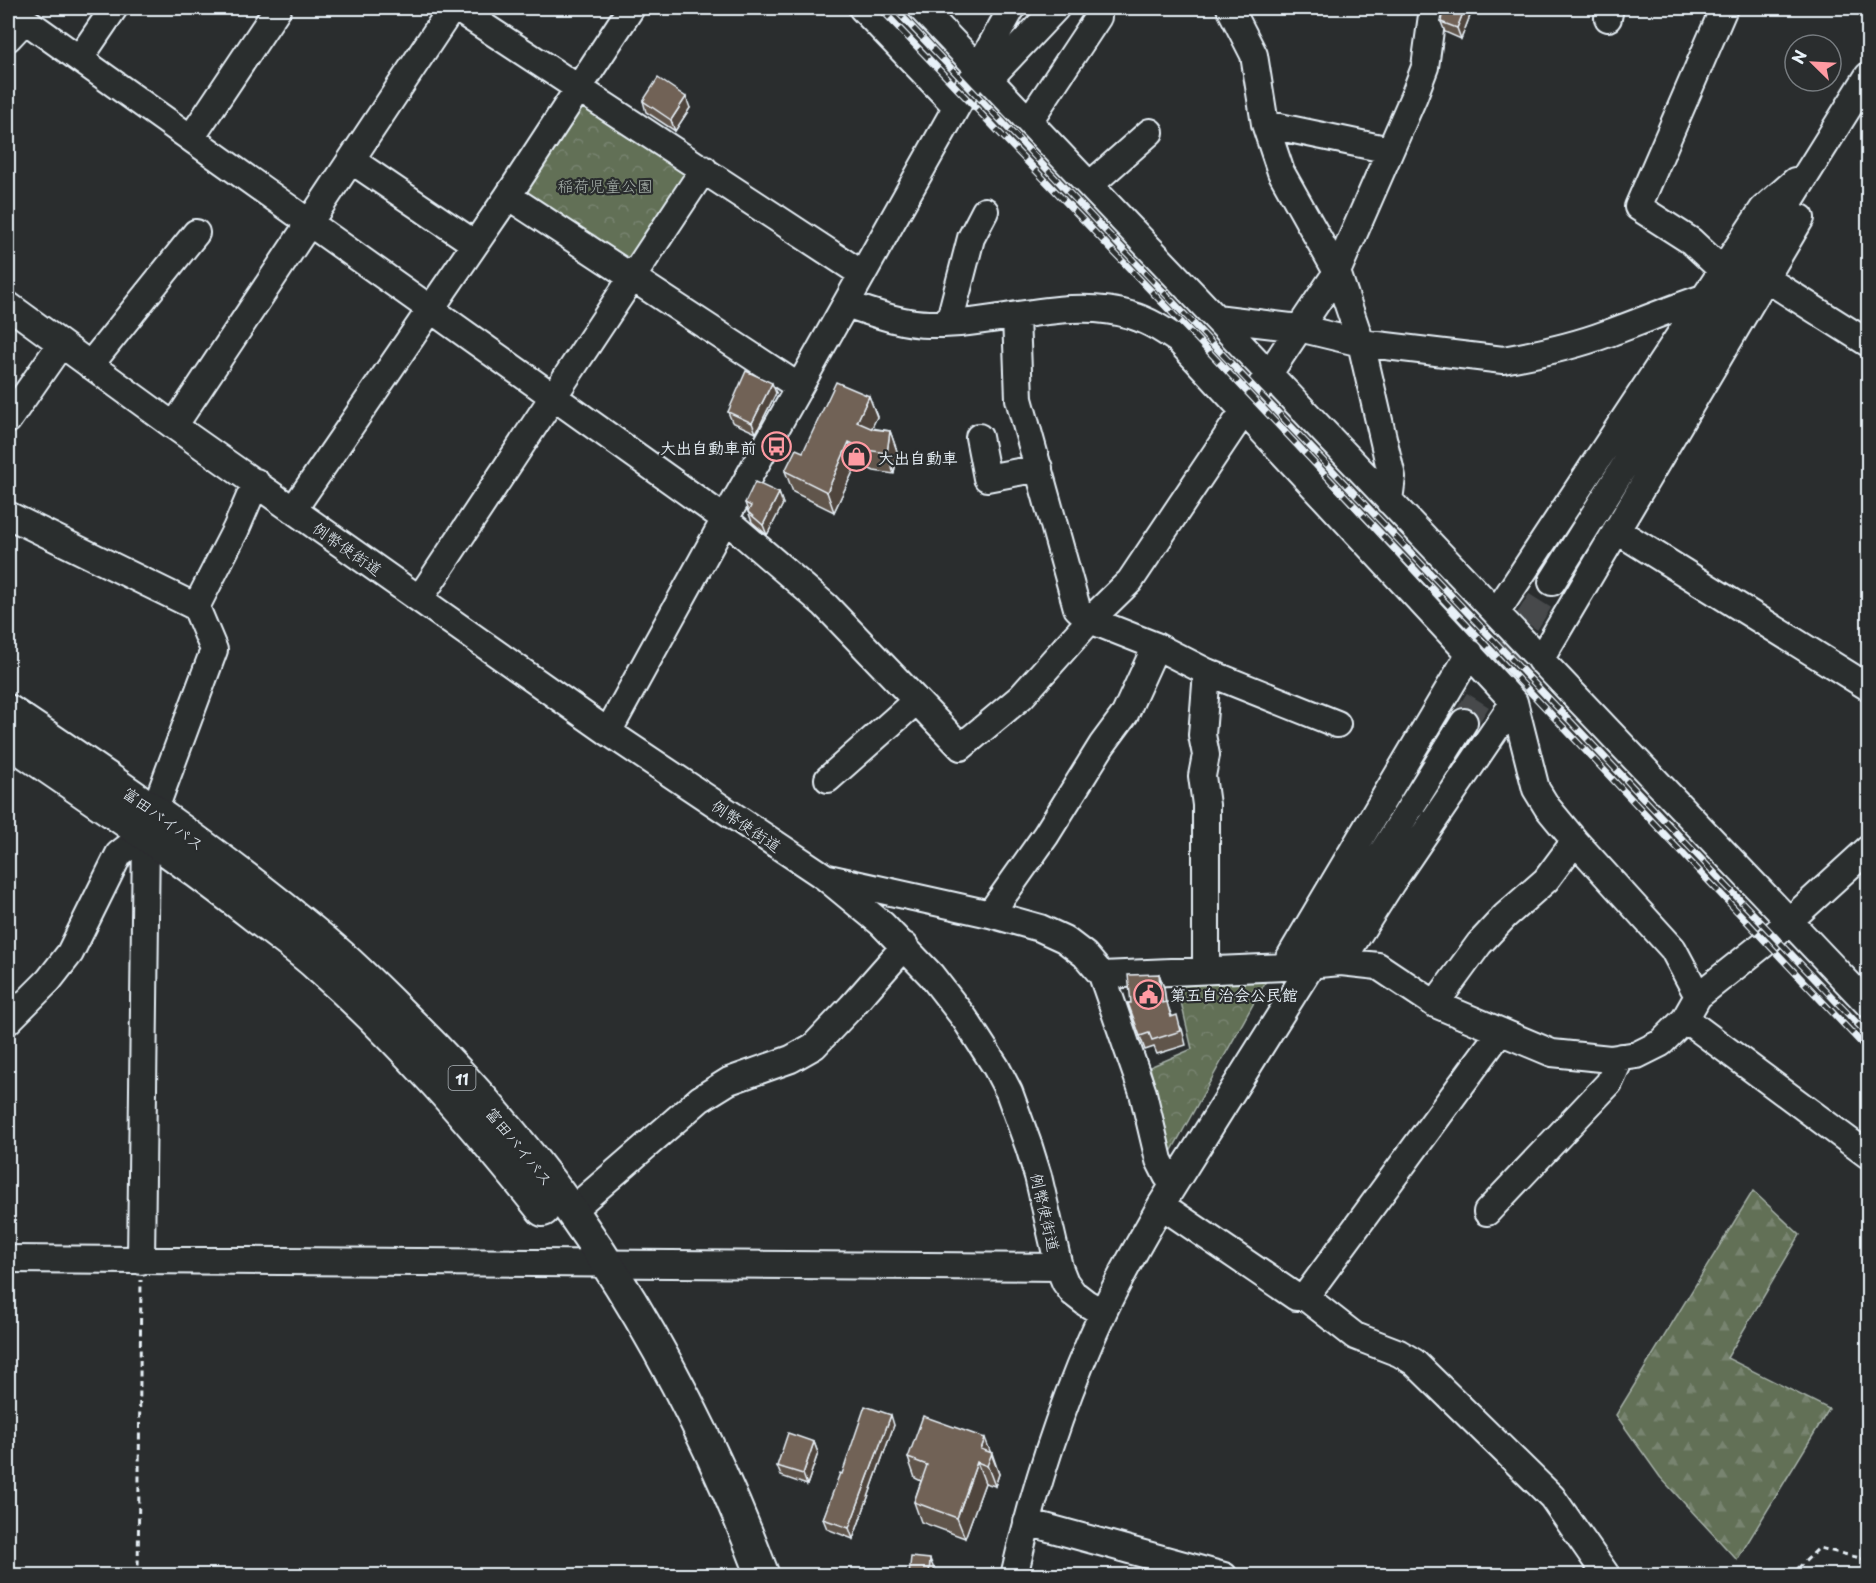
<svg xmlns="http://www.w3.org/2000/svg" width="1876" height="1583" viewBox="0 0 1876 1583" font-family="'Playpen Sans','Klee One',sans-serif">
<style>
.forest{fill:url(#forest-firs);stroke:#a5b0a8;stroke-width:1.5}
.park{fill:url(#park-crowns);stroke:#a5b0a8;stroke-width:1.5}
.lines{fill:none;stroke-linecap:round;stroke-linejoin:round}
.minor-tunnel{stroke:#464a4c;stroke-width:26;stroke-dasharray:26 13;stroke-linecap:butt}
.minor-casing{stroke:#e8f1f8;stroke-width:30}
.major-casing{stroke:#e8f1f8;stroke-width:36}
.path{stroke:#e8f1f8;stroke-width:3;stroke-dasharray:6 4.5;stroke-linecap:butt}
.minor{stroke:#2a2d2e;stroke-width:26}
.major{stroke:#2a2d2e;stroke-width:32}
.rail-casing{stroke:#e8f1f8;stroke-width:7}
.rail{stroke:#2a2d2e;stroke-width:4.5;stroke-dasharray:14;stroke-linecap:butt}
.wall{fill:#61544b;stroke:#e8f1f8;stroke-width:1.5}
.shaded-wall{fill:#4f453d;stroke:#e8f1f8;stroke-width:1.5}
.building{fill:#716257;stroke:#e8f1f8;stroke-width:1.5}
.labels{text-anchor:middle;dominant-baseline:central;stroke-width:4.5;stroke-linejoin:round;paint-order:stroke}
.shield{fill:#2a2d2e;stroke:#afb6bb;stroke-width:1.5}
.shield-label{font-size:15px;font-weight:bold;fill:#e8f1f8}
.park-label{font-size:16px;fill:#acb6b0;stroke:#2a2d2e}
.poi-label{font-size:16px;font-weight:bold;fill:#e8f1f8;stroke:#2a2d2e;text-anchor:start}
.street-label{font-size:16px;fill:#e8f1f8;stroke:#2a2d2e}
</style>
<defs>
<pattern id="forest-firs" width="22" height="20" patternUnits="userSpaceOnUse" patternTransform="scale(1.5)"><rect width="22" height="20" fill="#626f57"/><path d="M5 1l3.5 6h-7zM16 11l3.5 6h-7z" fill="#788470"/></pattern>
<pattern id="park-crowns" width="20" height="18" patternUnits="userSpaceOnUse" patternTransform="scale(1.5)"><rect width="20" height="18" fill="#626f57"/><path d="M2 6a3 3 0 1 1 6 0M12 15a3 3 0 1 1 6 0" fill="none" stroke="#788470"/></pattern>
</defs>
<rect width="100%" height="100%" fill="#2a2d2e"/>
<filter id="ink" filterUnits="userSpaceOnUse"><feTurbulence type="fractalNoise" baseFrequency=".0167" numOctaves="2"/><feDisplacementMap in="SourceGraphic" scale="12" xChannelSelector="R" yChannelSelector="G"/><feConvolveMatrix kernelMatrix="1 2 1 2 8 2 1 2 1" color-interpolation-filters="sRGB"/></filter>
<g filter="url(#ink)">
<path class="forest" d="M1753 1191 1800 1235 1727 1358 1829 1409 1737 1560 1660 1477 1616 1415Z"/>
<path class="park" d="M582 101 691 173 628 269 519 197Z
M1266 981 1171 1152 1150 1067 1192 1049 1177 985 1206 982Z"/>
<g class="lines">
<path class="minor-tunnel" d="M1464 722 1552 582"/>
<defs>
<path id="minor" d="M8 8 725 519 825 605 961 747 1021 697 1090 620 1130 581 1337 272 1414 96 1425 67 1433 8
M456 8 862 274
M862 8 956 106
M921 8 1868 1004
M1230 8 1254 55 1265 124 1281 172 1337 272 1361 343 1392 477 1389 501
M1608 18 1610 8
M8 38 25 20
M80 58 114 8
M989 79 1056 8
M1029 121 1098 17
M1265 124 1390 150
M191 138 278 8
M351 160 475 244
M1090 185 1150 132
M508 196 799 387
M1723 271 1691 241 1638 207 1724 8
M1765 278 1868 343
M846 304C873 313 902 324 930 324 993 326 1069 296 1130 315 1148 320 1163 330 1178 340L1514 702 1536 789 1547 807 1575 841 1673 949 1698 996 1685 1019 1661 1043 1637 1055 1610 1059 1552 1053 1435 1004 1378 966 1341 962 1284 967 1102 975
M8 305 174 426 608 732 825 877 882 924 931 975 965 1019 996 1067 1009 1092 1029 1147 1038 1176 1059 1267 1065 1282 1073 1293 1086 1303 1103 1313
M1216 318 1299 328 1361 343 1503 360C1537 354 1574 346 1606 334 1640 322 1672 308 1706 297
M949 323 971 238 985 211
M90 365 196 233
M8 420 61 344
M174 426 452 8
M979 437 987 478 1039 468
M293 510 508 196 631 8
M8 515 196 607 214 650 146 833 141 1261
M1616 530 1868 687
M1552 582 1868 76
M420 598 704 169
M196 607 236 529 256 482
M1496 613 1763 209 1795 181
M1156 646 1207 672 1337 724
M1540 660 1801 218
M608 732 725 519 1012 8
M828 779 916 701
M828 878 990 914 1040 928 1064 939 1085 955 1102 975 1143 1093 1159 1160 1167 1176 1174 1183
M990 914 1046 835 1102 745 1125 714 1156 646 1090 620 1077 608 1019 399 1016 316
M1341 962 1392 882 1514 702
M1284 967 1470 653
M1206 969V805L1202 776 1206 755 1202 735 1207 672
M1698 996 1765 943 1868 849
M1435 1004 1479 944 1505 916 1546 880 1575 841
M1685 1019 1868 1155
M8 1021 49 980 70 953 119 854 146 833
M1161 1205 1296 1297H1305L1355 1336 1399 1353 1414 1362 1552 1497 1607 1576
M571 1211 700 1099 729 1081 791 1059 814 1046 852 1006 905 946
M1487 1212 1609 1083 1621 1057
M8 1259 1059 1267
M1305 1297 1500 1032
M1027 1522 1224 1576
M1014 1576C1035 1485 1063 1399 1102 1315 1119 1277 1141 1241 1161 1205L1464 722"/>
<path id="major" d="M8 711C117 784 225 858 326 943 353 966 378 991 403 1016 464 1076 522 1142 572 1212 650 1322 715 1449 763 1576
M8 740C93 798 178 855 259 919 278 934 298 948 316 964 400 1038 473 1122 543 1210"/>
</defs>
<use href="#minor" class="minor-casing"/>
<use href="#major" class="major-casing"/>
<path class="path" d="M138 1576 141 1280
M1790 1576 1819 1548 1868 1560"/>
<use href="#minor" class="minor"/>
<use href="#major" class="major"/>
<defs>
<path id="rail" d="M880 8 1199 341 1868 1050
M894 8 1868 1035"/>
</defs>
<use href="#rail" class="rail-casing"/>
<use href="#rail" class="rail"/>
</g>
<path class="wall" d="M1473 8 1461 39 1445 32 1441 22Z
M643 101 690 108 675 131 646 112Z
M776 393 756 433 732 422 728 412Z
M869 396 877 417 871 428 890 431 897 451 894 474 874 471 857 463 834 512 793 492 785 471 803 452Z
M779 493 783 504 767 535 752 522 745 503Z
M1159 974 1164 988 1166 1002 1172 1016 1182 1029 1186 1045 1157 1054 1154 1047 1145 1050 1128 1003H1131Z
M894 1425 853 1539 827 1529 823 1519 842 1474Z
M814 1442 818 1453 807 1485 781 1476 777 1466Z
M990 1452 992 1453 999 1474 995 1486 985 1483 965 1538 921 1522 914 1502 921 1481 915 1478 908 1458Z"/>
<path class="shaded-wall" d="M1465 8H1473L1461 39 1457 28Z
M686 97 690 108 675 131 671 120Z
M772 383 776 393 756 433 752 423Z
M869 396 877 417 865 442 857 422Z
M890 431 897 451 894 474 887 453Z
M849 442 857 463 834 512 827 492Z
M779 493 783 504 767 535 763 525Z
M1159 974 1164 988 1167 1017 1162 1003Z
M891 1415 894 1425 853 1539 849 1528Z
M985 1438 999 1474 995 1486 981 1449Z
M814 1442 818 1453 807 1485 803 1474Z
M977 1462 985 1483 965 1538 957 1518Z
M930 1559 936 1574V1575H929Z"/>
<path class="building" d="M1443 8H1465L1457 28 1441 22Z
M658 78 686 97 671 120 643 101Z
M746 371 772 383 752 423 728 412Z
M836 382 869 396 857 422 873 429 890 431 887 453 866 450 849 442 827 492 785 471 796 449 803 452Z
M755 482 779 493 763 525 748 512 751 506 745 503Z
M1159 974 1162 1003 1167 1002 1171 1017 1177 1015 1181 1031 1152 1040 1149 1033 1140 1036 1128 1003H1131L1128 975Z
M865 1406 891 1415 849 1528 823 1519 840 1473 842 1474Z
M923 1416 985 1438 981 1449 992 1453 987 1466 977 1462 957 1518 914 1502 927 1465 908 1458Z
M788 1433 814 1442 803 1474 777 1466Z
M911 1557 930 1559 929 1575H909Z"/>
</g>
<defs>
<symbol id="bus-ring" viewBox="-11 -11 22 22"><circle r="9.5" fill="#2a2d2e" stroke="#ff9aa2" stroke-width="1.5"/><path d="M-5-6H5V4H4V6H2V4H-2V6H-4V4H-5ZM-3.5-4V0h7V-4ZM-3.5 1.2v1.5H-2V1.2ZM2 1.2v1.5H3.5V1.2Z" fill="#ff9aa2"/></symbol>
<symbol id="shop-ring" viewBox="-11 -11 22 22"><circle r="9.5" fill="#2a2d2e" stroke="#ff9aa2" stroke-width="1.5"/><path d="M-5-2.5h2.3a2.7 3.5 0 0 1 5.4 0H5L5.5 6h-11ZM-1.5-2.5h3a1.5 2.3 0 0 0-3 0Z" fill="#ff9aa2"/></symbol>
<symbol id="civic-ring" viewBox="-11 -11 22 22"><circle r="9.5" fill="#2a2d2e" stroke="#ff9aa2" stroke-width="1.5"/><path d="M-.6-6.5H3V-4.5H.6V-3L4-1V1h2V6H-6V1h2V-1L-.6-3ZM-1.2 2.5V6h2.4V2.5Z" fill="#ff9aa2"/></symbol>
</defs>
<g fill-rule="evenodd">
<use href="#bus-ring" x="760" y="430" width="33" height="33"/>
<use href="#shop-ring" x="840" y="440" width="33" height="33"/>
<use href="#civic-ring" x="1132" y="978" width="33" height="33"/>
</g>
<g class="labels">
<rect class="shield" x="448.5" y="1066" width="27" height="24" rx="4.5"/>
<g class="shield-label">
<text x="462" y="1078">11</text>
</g>
<g class="park-label">
<text x="605" y="185">稲荷児童公園</text>
</g>
<g class="poi-label">
<text x="756" y="447" text-anchor="end">大出自動車前</text>
<text x="878" y="457">大出自動車</text>
<text x="1170" y="994">第五自治会公民館</text>
</g>
<g class="street-label">
<text transform="translate(348 548) rotate(35)">例幣使街道</text>
<text transform="translate(164 818) rotate(36)">富田バイパス</text>
<text transform="translate(747 825) rotate(34)">例幣使街道</text>
<text transform="translate(520 1146) rotate(51)">富田バイパス</text>
<text transform="translate(1046 1212) rotate(77)">例幣使街道</text>
</g>
</g>
<rect width="1876" height="1583" fill="none" stroke="#2a2d2e" stroke-width="30"/>
<rect x="15" y="15" width="1846" height="1553" fill="none" stroke="#e8f1f8" stroke-width="2" filter="url(#ink)"/>
<g transform="translate(1813 63) rotate(294)"><circle r="28" fill="#2a2d2e" stroke="#767b7f" stroke-width="1.5"/>
<path d="M0-4.5L10 22L0 15L-10 22Z" fill="#ff9aa2"/>
<text y="-9" font-size="16" font-weight="bold" text-anchor="middle" fill="#e8f1f8">N</text>
</g>
</svg>
